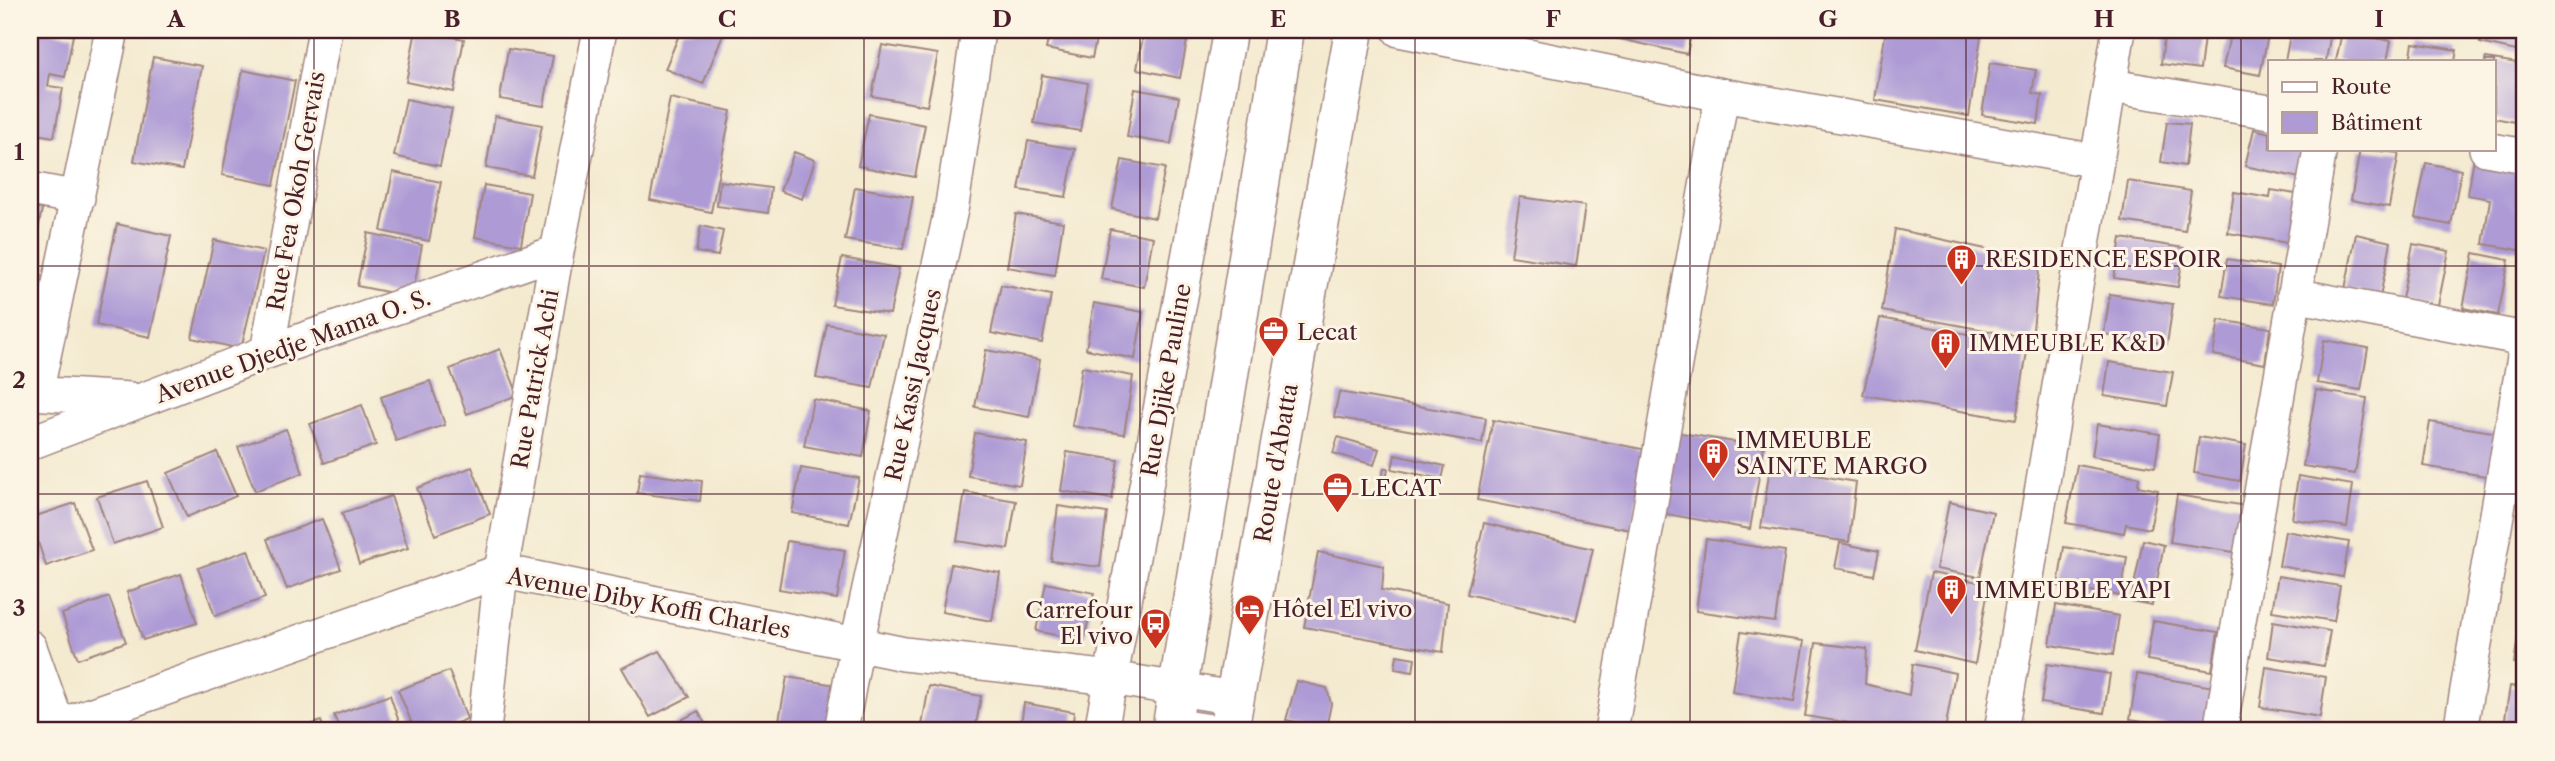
<svg xmlns="http://www.w3.org/2000/svg" width="2555" height="761" viewBox="0 0 2555 761" font-family="'Libre Caslon Text',serif">
<style>
.building{fill:#ae9bd6}
.lines{fill:none;stroke-linecap:round;stroke-linejoin:round}
.street-casing{stroke:#9f847e;stroke-width:36}
.secondary-casing{stroke:#9f847e;stroke-width:41}
.street{stroke:#fff;stroke-width:33}
.secondary{stroke:#fff;stroke-width:38}
.grid{fill:none;stroke:#4a1f2b;stroke-width:2;stroke-opacity:0.55}
.labels{text-anchor:middle;dominant-baseline:central;stroke-width:6;stroke-linejoin:round;paint-order:stroke}
.street-label{font-size:23px;fill:#4a1f2b;stroke:#fcf5e5}
.poi-label{font-size:23px;fill:#4a1f2b;stroke:#fcf5e5;text-anchor:start}
.neatline{fill:none;stroke:#4a1f2b;stroke-width:2.5}
.grid-label{font-size:23px;text-anchor:middle;font-weight:bold;fill:#4a1f2b}
</style>
<rect width="100%" height="100%" fill="#fcf5e5"/>
<filter id="ink" filterUnits="userSpaceOnUse"><feTurbulence type="fractalNoise" baseFrequency=".0143" numOctaves="2"/><feDisplacementMap in="SourceGraphic" scale="14" xChannelSelector="R" yChannelSelector="G"/><feConvolveMatrix kernelMatrix="1 2 1 2 8 2 1 2 1" color-interpolation-filters="sRGB"/></filter>
<filter id="wash" filterUnits="userSpaceOnUse"><feTurbulence type="fractalNoise" baseFrequency=".00686" numOctaves="4" result="noise"/><feDisplacementMap in="SourceGraphic" scale="28" xChannelSelector="R" yChannelSelector="G"/><feGaussianBlur stdDeviation="1.57" result="paint"/><feColorMatrix in="noise" values="0 0 0 0 0 0 0 0 0 0 0 0 0 0 0 0 0 1.4 0 .05"/><feComposite in="paint" operator="in"/></filter>
<g filter="url(#wash)">
<rect width="100%" height="100%" fill="#f4ead0"/>
<g id="blocks">
<path class="building" d="M30 30 73 35 65 77 50 74 48 86 63 88 54 137 30 133Z
M416 30 464 39 454 92 406 82Z
M681 30H725L703 84 665 69Z
M1050 30H1098L1092 58 1046 49Z
M1144 30H1189L1180 78 1137 69Z
M1595 30H1692L1687 54 1594 33Z
M1886 30H1982L1969 116 1875 100Z
M2165 30H2205L2200 69 2161 64Z
M2231 30H2269L2260 75 2223 68Z
M2291 30 2331 32 2326 61H2285Z
M2483 30H2525V53L2480 43Z
M2342 32 2391 41 2387 61H2336Z
M2413 43 2457 50 2455 61H2410Z
M882 45 938 54 927 106 872 96Z
M508 49 553 56 544 106 500 99Z
M153 57 202 66 182 170 134 161Z
M2486 58 2524 64 2515 122 2494 118V61H2485Z
M1990 63 2036 70 2032 93 2042 95 2038 124 1982 115Z
M243 70 295 81 274 185 222 175Z
M1042 75 1088 83 1080 131 1034 123Z
M1135 89 1179 97 1171 144 1127 137Z
M670 98 731 111 711 212 650 200Z
M406 99 452 109 440 166 394 156Z
M869 114 925 125 915 177 858 166Z
M495 116 542 125 532 176 486 168Z
M2167 122 2190 124 2185 166 2161 162Z
M2254 129 2270 133V149H2306L2300 178 2245 166Z
M1028 141 1075 149 1066 197 1019 190Z
M2360 149 2399 153 2389 207 2351 200Z
M794 152 815 160 802 199 780 191Z
M2474 157 2525 166V213L2519 250 2483 244 2490 199 2468 195Z
M1122 160 1165 168 1155 218 1112 209Z
M2426 163 2461 170 2451 225 2415 218Z
M393 172 441 182 429 241 381 231Z
M720 181 771 188 768 213 717 206Z
M2128 181 2191 191 2185 231 2122 221Z
M484 185 530 193 521 245 475 237Z
M855 187 913 197 903 249 845 240Z
M2271 190 2302 195 2294 244 2228 233 2234 192 2270 198Z
M1520 197 1585 206 1576 266 1511 256Z
M30 207 42 209 34 251H30Z
M1016 214 1063 222 1055 275 1007 267Z
M117 224 171 236 150 337 96 325Z
M701 226 723 231 718 256 696 252Z
M1110 229 1153 237 1144 287 1101 279Z
M1895 229 2040 261 2032 339 1882 311Z
M368 233 422 245 412 297 357 286Z
M2356 234 2391 242 2380 297 2345 289Z
M2121 238 2184 248 2178 287 2114 278Z
M214 240 264 251 241 349 192 338Z
M2413 244 2449 251 2438 305 2402 299Z
M2474 253 2509 260 2498 315 2463 308Z
M842 258 899 268 890 314 832 305Z
M2227 259 2278 267 2273 304 2221 296Z
M1001 285 1051 295 1042 343 991 333Z
M2110 294 2173 304 2167 344 2104 334Z
M1094 303 1143 312 1135 359 1086 349Z
M1880 318 2028 345 2016 420 1863 395Z
M2219 320 2270 328 2265 364 2213 355Z
M827 324 884 334 872 388 816 378Z
M2324 340 2368 348 2361 390 2317 383Z
M500 349 518 395 467 414 450 369Z
M986 350 1040 360 1029 417 975 407Z
M2109 362 2173 372 2167 406 2104 396Z
M1082 367 1133 376 1124 434 1072 426Z
M430 381 445 425 396 441 381 397Z
M2316 390 2367 398 2355 474 2303 466Z
M1339 392 1486 418 1482 443 1334 417Z
M813 399 871 411 863 457 804 446Z
M362 405 376 445 324 463 310 424Z
M1493 420 1647 450 1631 530 1477 500Z
M2430 422 2499 433 2492 477 2423 466Z
M2097 424 2160 434 2155 467 2092 456Z
M286 429 303 473 255 491 238 447Z
M1675 432 1764 447 1750 529 1661 513Z
M975 433 1027 442 1020 485 968 476Z
M1338 437 1379 449 1374 465 1333 453Z
M2199 437 2246 445 2240 481 2194 473Z
M217 452 236 496 187 517 168 473Z
M1067 452 1118 460 1112 499 1061 491Z
M1395 455 1445 466 1442 479 1392 469Z
M2077 465 2139 477 2138 486 2158 490 2150 529 2126 524 2124 533 2066 523Z
M472 467 490 514 435 535 417 488Z
M1770 467 1856 482 1849 542 1761 528Z
M801 468 859 478 849 524 792 513Z
M1384 468H1388L1384 493 1379 492Z
M640 473 702 481 700 501 637 493Z
M2298 476 2353 485 2347 527 2292 519Z
M147 481 163 527 113 544 97 497Z
M965 492 1016 501 1008 549 957 541Z
M2177 495 2247 506 2240 553 2170 542Z
M391 496 408 548 359 564 342 513Z
M1949 502 1993 512 1980 577 1936 569Z
M75 503 92 550 46 566 30 518Z
M1058 506 1107 513 1100 567 1051 561Z
M322 519 341 569 287 589 267 539Z
M1484 523 1593 549 1576 620 1467 594Z
M2285 531 2349 542 2343 577 2279 566Z
M1706 539 1785 551 1775 622 1696 611Z
M2143 540 2164 545 2152 605 2131 601Z
M787 541 845 550 837 599 779 589Z
M1840 543 1879 551 1874 575 1835 568Z
M2064 547 2127 557 2121 596 2058 586Z
M248 550 265 598 215 616 198 568Z
M1318 552 1384 566 1382 590 1448 603 1443 652 1304 627Z
M951 564 1000 573 992 621 942 612Z
M1931 573 1989 584 1975 664 1915 650Z
M181 574 197 623 143 640 127 592Z
M2278 576 2340 586 2334 621 2272 611Z
M1046 583 1094 593 1084 641 1036 631Z
M109 597 126 642 78 659 62 614Z
M2056 605 2119 616 2113 655 2050 645Z
M2153 621 2218 632 2212 671 2147 660Z
M2273 621 2330 631 2324 666 2268 657Z
M2520 624 2525 625V665L2514 663Z
M1741 632 1804 641 1794 702 1732 692Z
M1816 643 1867 649 1865 684 1909 695 1913 664 1955 673 1945 731H1898L1805 716Z
M660 651 689 697 650 717 622 668Z
M1397 655 1415 658 1413 672 1395 669Z
M2047 664 2110 674 2104 713 2041 703Z
M2266 667 2326 677 2320 717 2260 707Z
M449 671 467 719 437 731H415L398 690Z
M2137 674 2214 687 2207 731 2130 719Z
M787 677 842 686 833 731H777Z
M1297 681 1327 688 1331 704 1326 728 1286 720Z
M929 686 981 696 975 731H921Z
M2510 686 2525 688V728L2504 725Z
M390 695 402 731H340L334 715Z
M1024 703 1074 712 1072 731H1020Z
M698 711 709 731H661Z
M321 721 325 731H293Z"/>
</g>
</g>
<g filter="url(#ink)">
<use href="#blocks" fill-opacity="0" stroke="#9f847e" stroke-width="2"/>
<g class="lines">
<defs>
<path id="street" d="M1399 30 1722 95 2097 161
M2111 86 2270 112
M2486 149 2525 156
M30 189 78 198
M2294 295 2525 339
M267 352 325 30
M30 393 130 399
M36 394 112 30
M30 443 267 352 557 252
M30 647 60 731
M1172 725 1211 731
M44 731 501 571 904 654 1111 678 1234 698
M484 731 501 571 557 252 600 30
M841 731 857 644 952 205 977 38
M1101 731 1230 30
M1611 731 1722 95
M2001 731 2119 30
M2220 731 2320 149
M2460 731 2525 351"/>
<path id="secondary" d="M1171 731 1285 30
M1229 731 1354 30"/>
</defs>
<use href="#street" class="street-casing"/>
<use href="#secondary" class="secondary-casing"/>
<use href="#street" class="street"/>
<use href="#secondary" class="secondary"/>
</g>
</g>
<path class="grid" d="M314 30V731M589 30V731M864 30V731M1140 30V731M1415 30V731M1690 30V731M1966 30V731M2241 30V731M30 266H2525M30 494H2525"/>
<defs>
<symbol id="building-pin" viewBox="-11 -11 22 30"><path d="M0 17L-7.5 6A9.5 9.5 0 1 1 7.5 6Z" fill="#c8321e" stroke="#fcf5e5"/><path d="M-4-6H4V6H1V3H-1V6H-4ZM-2.5-4.3h1.7v1.8h-1.7ZM.8-4.3h1.7v1.8H.8ZM-2.5-1h1.7V.8h-1.7ZM.8-1h1.7V.8H.8Z" fill="#fff"/></symbol>
<symbol id="office-pin" viewBox="-11 -11 22 30"><path d="M0 17L-7.5 6A9.5 9.5 0 1 1 7.5 6Z" fill="#c8321e" stroke="#fcf5e5"/><path d="M-6-3h4V-5.5h4V-3h4V5H-6ZM-1-4.5V-3h2v-1.5ZM-6 0V1H6V0Z" fill="#fff"/></symbol>
<symbol id="hotel-pin" viewBox="-11 -11 22 30"><path d="M0 17L-7.5 6A9.5 9.5 0 1 1 7.5 6Z" fill="#c8321e" stroke="#fcf5e5"/><path d="M-6-4.5h1.5V1H6V5H4.5V3h-9V5H-6ZM-4 0a1.8 1.8 0 1 1 3.6 0ZM.5 0V-2.5h3Q6-2.5 6 0Z" fill="#fff"/></symbol>
<symbol id="bus-pin" viewBox="-11 -11 22 30"><path d="M0 17L-7.5 6A9.5 9.5 0 1 1 7.5 6Z" fill="#c8321e" stroke="#fcf5e5"/><path d="M-5-6H5V4H4V6H2V4H-2V6H-4V4H-5ZM-3.5-4V0h7V-4ZM-3.5 1.2v1.5H-2V1.2ZM2 1.2v1.5H3.5V1.2Z" fill="#fff"/></symbol>
</defs>
<g fill-rule="evenodd">
<use href="#building-pin" x="1944" y="242" width="35" height="47"/>
<use href="#office-pin" x="1256" y="314" width="35" height="47"/>
<use href="#building-pin" x="1928" y="326" width="35" height="47"/>
<use href="#building-pin" x="1696" y="436" width="35" height="47"/>
<use href="#office-pin" x="1320" y="470" width="35" height="47"/>
<use href="#building-pin" x="1934" y="572" width="35" height="47"/>
<use href="#hotel-pin" x="1232" y="592" width="35" height="47"/>
<use href="#bus-pin" x="1138" y="606" width="35" height="47"/>
</g>
<g class="labels">
<g class="street-label">
<text transform="translate(296 191) rotate(-80)">Rue Fea Okoh Gervais</text>
<text transform="translate(293 346) rotate(-20)">Avenue Djedje Mama O. S.</text>
<text transform="translate(535 379) rotate(-80)">Rue Patrick Achi</text>
<text transform="translate(1166 380) rotate(-80)">Rue Djike Pauline</text>
<text transform="translate(913 385) rotate(-78)">Rue Kassi Jacques</text>
<text transform="translate(1276 463) rotate(-80)">Route d'Abatta</text>
<text transform="translate(649 603) rotate(11)">Avenue Diby Koffi Charles</text>
</g>
<g class="poi-label">
<text x="1985" y="259">RESIDENCE ESPOIR</text>
<text x="1297" y="332">Lecat</text>
<text x="1969" y="343">IMMEUBLE K&amp;D</text>
<text x="1736" y="440">IMMEUBLE<tspan x="1736" dy="26">SAINTE MARGO</tspan></text>
<text x="1360" y="488">LECAT</text>
<text x="1975" y="590">IMMEUBLE YAPI</text>
<text x="1272" y="609">Hôtel El vivo</text>
<text x="1133" y="610" text-anchor="end">Carrefour<tspan x="1133" dy="26">El vivo</tspan></text>
</g>
</g>
<rect width="2555" height="761" fill="none" stroke="#fcf5e5" stroke-width="77"/>
<rect x="2268" y="60" width="228" height="91" fill="#fcf5e5" stroke="#b59f9b" stroke-width="2"/>
<rect x="2282" y="82" width="35" height="10" fill="#ffffff" stroke="#b59f9b" stroke-width="2"/>
<text x="2331" y="94" font-size="21" fill="#4a1f2b">Route</text>
<rect x="2282" y="112" width="35" height="21" fill="#ae9bd6" stroke="#b59f9b" stroke-width="2"/>
<text x="2331" y="130" font-size="21" fill="#4a1f2b">Bâtiment</text>
<rect x="38" y="38" width="2478" height="684" class="neatline"/>
<g class="grid-label">
<text x="176" y="27">A</text>
<text x="452" y="27">B</text>
<text x="727" y="27">C</text>
<text x="1002" y="27">D</text>
<text x="1278" y="27">E</text>
<text x="1553" y="27">F</text>
<text x="1828" y="27">G</text>
<text x="2104" y="27">H</text>
<text x="2379" y="27">I</text>
<text x="19" y="160">1</text>
<text x="19" y="388">2</text>
<text x="19" y="616">3</text>
</g>
</svg>
